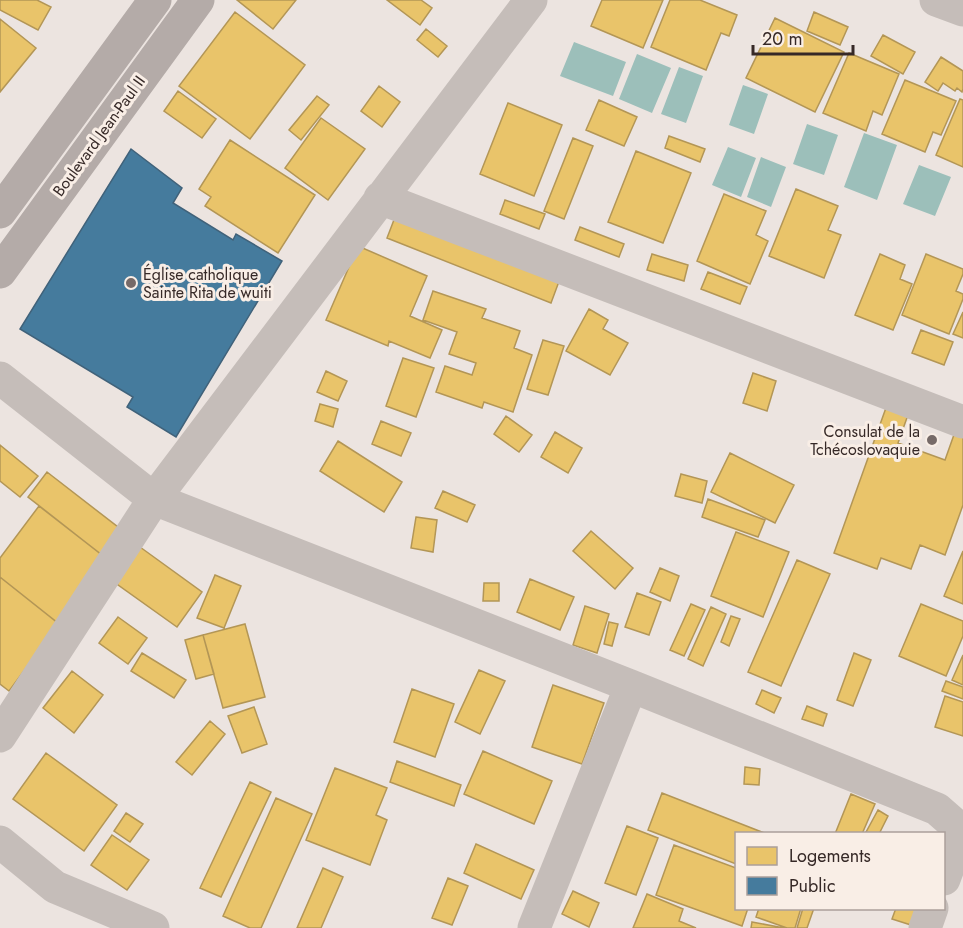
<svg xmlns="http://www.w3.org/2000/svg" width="963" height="928" viewBox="0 0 963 928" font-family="Jost,sans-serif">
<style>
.water{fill:#9cbfba}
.homes{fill:#e9c46a;stroke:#b39656;stroke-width:1.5}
.public{fill:#457b9d;stroke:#40627a;stroke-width:1.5}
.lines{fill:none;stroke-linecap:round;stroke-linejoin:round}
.minor{stroke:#c5bdb9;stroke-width:33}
.major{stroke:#b4aba8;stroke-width:33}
.poi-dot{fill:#766a68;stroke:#f9eee6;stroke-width:2}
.labels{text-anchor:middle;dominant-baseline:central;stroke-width:6;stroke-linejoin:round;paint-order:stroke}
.street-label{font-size:16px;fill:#362927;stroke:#f9eee6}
.poi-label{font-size:16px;fill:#362927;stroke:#f9eee6;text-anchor:start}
</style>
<rect width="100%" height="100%" fill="#ece4e0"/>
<path class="water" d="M574 42 626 62 613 96 560 76Z
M637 54 671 68 652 113 619 99Z
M679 67 703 76 686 123 661 114Z
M743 85 768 94 754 134 729 125Z
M807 124 838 135 824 175 793 164Z
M864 133 897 145 877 200 844 187Z
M728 147 756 158 741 197 712 185Z
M761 157 786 167 771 207 747 197Z
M919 165 951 177 935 216 903 204Z"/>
<path class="homes" d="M0 0H37L51 7 38 30 0 10Z
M237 0H296L273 29Z
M387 0H421L432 8 420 25Z
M602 0H663L643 48 591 26Z
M670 0H700L737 15 729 36 721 33 706 70 651 47Z
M235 12 305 65 250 139 179 86Z
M814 12 848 27 840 45 807 31Z
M775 18 844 52 815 112 746 78Z
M0 19 36 48 0 92Z
M426 29 447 46 438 57 417 40Z
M883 35 915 52 903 74 871 56Z
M849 53 899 74 882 115 873 111 866 131 823 113Z
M941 57 963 71V89L962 92 957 88 955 91 943 83 938 91 925 82Z
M905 80 956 101 941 135 933 132 925 152 882 134Z
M379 86 400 102 382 127 361 111Z
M178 91 216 119 202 138 164 111Z
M317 96 329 105 301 140 289 130Z
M960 99 963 100V167L936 155Z
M599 100 637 117 624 146 586 130Z
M508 103 562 125 534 196 480 174Z
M321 118 365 149 328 200 285 168Z
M669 136 705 149 700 162 665 148Z
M573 138 593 146 564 219 544 211Z
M230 140 315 195 278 253 205 206 211 197 199 189Z
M636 151 691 173 663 243 608 222Z
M796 189 838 206 828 230 841 235 824 278 769 256Z
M724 194 766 211 756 235 768 241 750 284 697 261Z
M505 200 545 214 539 229 500 214Z
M397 212 561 276 551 303 387 238Z
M580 227 624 244 619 257 575 240Z
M358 246 427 276 410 316 442 330 430 358 389 341 388 346 326 320Z
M652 254 688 265 684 281 647 270Z
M880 254 905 265 900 279 912 284 893 330 855 315Z
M926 254 963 269V274L956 291 963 294V299L949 334 902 315Z
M708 272 747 287 740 304 701 289Z
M433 291 486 309 482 318 520 331 514 348 532 355 513 412 484 402 482 408 436 392 445 366 472 375 476 363 449 354 457 332 423 320Z
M589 309 608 320 603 329 628 343 610 375 566 351Z
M963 312V338L953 334Z
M921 330 953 342 944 365 912 353Z
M543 340 564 346 548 395 527 389Z
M403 358 434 368 416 417 386 406Z
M326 371 347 381 338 401 317 392Z
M753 373 776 381 767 411 743 403Z
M320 404 338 409 333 427 315 421Z
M887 405 909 412 898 443 945 460 956 429 963 432V505L945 555 920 545 911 569 881 558 877 569 834 553Z
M506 416 532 435 519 452 494 434Z
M381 421 411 433 401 456 372 444Z
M555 432 582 448 568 473 541 457Z
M338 441 402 482 384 512 320 471Z
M0 445 38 476 20 497 0 481Z
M730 453 794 485 775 523 711 492Z
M47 472 127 534 107 559 28 497Z
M681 474 707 481 702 503 675 496Z
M443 491 475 505 467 522 435 508Z
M708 499 765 520 758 537 702 517Z
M39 506 107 559 59 624 0 577V558Z
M416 517 437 520 433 552 411 548Z
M591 531 633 568 615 589 573 551Z
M736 532 789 552 763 617 711 596Z
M140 547 202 592 177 627 114 582Z
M963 551V604L944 596Z
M797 560 830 574 781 686 748 672Z
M660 568 679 576 670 601 650 592Z
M215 575 241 586 224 628 197 618Z
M0 577 59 624 9 691 0 684Z
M530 579 574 597 560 630 517 612Z
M484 583H499V601H483Z
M637 593 661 602 649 635 625 627Z
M691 604 705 610 684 656 670 650Z
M921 604 963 621V636L946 676 899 656Z
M585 606 609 614 597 653 573 645Z
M711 607 726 614 703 666 688 659Z
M731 616 740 619 729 646 721 642Z
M118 617 147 638 128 664 99 643Z
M609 622 618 624 612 646 604 644Z
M245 624 265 697 223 708 203 635Z
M203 635 214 674 196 679 185 640Z
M142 653 186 680 174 698 131 671Z
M854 653 871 660 853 706 837 700Z
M963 655V685L952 680Z
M479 670 505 681 480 734 455 722Z
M72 671 103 695 74 733 43 708Z
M946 681 963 687V699L942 691Z
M553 685 604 703 582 764 532 747Z
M412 689 454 704 435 757 394 742Z
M762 690 781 698 774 713 756 704Z
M945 696 963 702V736L935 727Z
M807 706 827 714 823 726 802 719Z
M254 707 267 744 242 753 228 716Z
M210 721 225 734 192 775 176 762Z
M483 751 552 781 534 824 464 794Z
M46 753 117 805 84 851 13 799Z
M397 761 461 785 454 806 390 782Z
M745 767 760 769 759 785 744 784Z
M335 768 387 788 376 815 387 820 370 865 306 840Z
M250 782 271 792 221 897 200 888Z
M662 793 767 834H736V864L648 830Z
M851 794 875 804 862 834H835Z
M276 798 312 814 261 928H250L223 916Z
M878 810 888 816 879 834H865Z
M126 813 143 824 130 842 114 831Z
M627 826 658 838 636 895 605 883Z
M112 835 149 860 127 890 91 865Z
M476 844 534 870 521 899 464 873Z
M674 845 736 868V908H748L742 926 656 895Z
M323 868 343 877 321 928H297Z
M448 878 468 886 452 925 432 918Z
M573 891 599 903 589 927 562 914Z
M647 894 683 909 679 921 696 928H633Z
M759 908H801L795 928H787L756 917Z
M803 908H814L807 928H797Z
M896 908H917L911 925 892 919Z
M752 922 784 928H751Z"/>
<path class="public" d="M131 149 182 188 173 203 233 240 236 234 282 261 176 437 127 407 133 397 20 329Z"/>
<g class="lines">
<path class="minor" d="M936 0 963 10
M380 198 963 422
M0 378 154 499 631 686 937 809 953 823 958 841 944 879
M0 736 154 499 531 0
M0 842 55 887 153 928
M534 928 631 686
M925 928 932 908"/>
<path class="major" d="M0 212 155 0
M0 272 198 0"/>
</g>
<g class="poi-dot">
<circle cx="131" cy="283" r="6"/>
<circle cx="932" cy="440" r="6"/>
</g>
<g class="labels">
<g class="street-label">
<text transform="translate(99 136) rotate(-54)">Boulevard Jean-Paul II</text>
</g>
<g class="poi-label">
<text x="143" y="274">Église catholique<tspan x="143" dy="18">Sainte Rita de wuiti</tspan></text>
<text x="920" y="431" text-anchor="end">Consulat de la<tspan x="920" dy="18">Tchécoslovaquie</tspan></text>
</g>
</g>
<rect x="735" y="832" width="210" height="78" fill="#f9eee6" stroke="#ab9f9a" stroke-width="1.5"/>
<rect x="747" y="847" width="30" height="18" fill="#e9c46a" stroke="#ab9f9a" stroke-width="1.5"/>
<text x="789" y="862" font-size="18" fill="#362927">Logements</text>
<rect x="747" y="877" width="30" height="18" fill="#457b9d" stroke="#ab9f9a" stroke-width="1.5"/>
<text x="789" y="892" font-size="18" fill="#362927">Public</text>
<path d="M753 45v9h100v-9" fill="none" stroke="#362927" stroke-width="3"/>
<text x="762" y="45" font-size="18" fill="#362927" stroke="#f9eee6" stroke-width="4.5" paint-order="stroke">20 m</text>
</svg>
